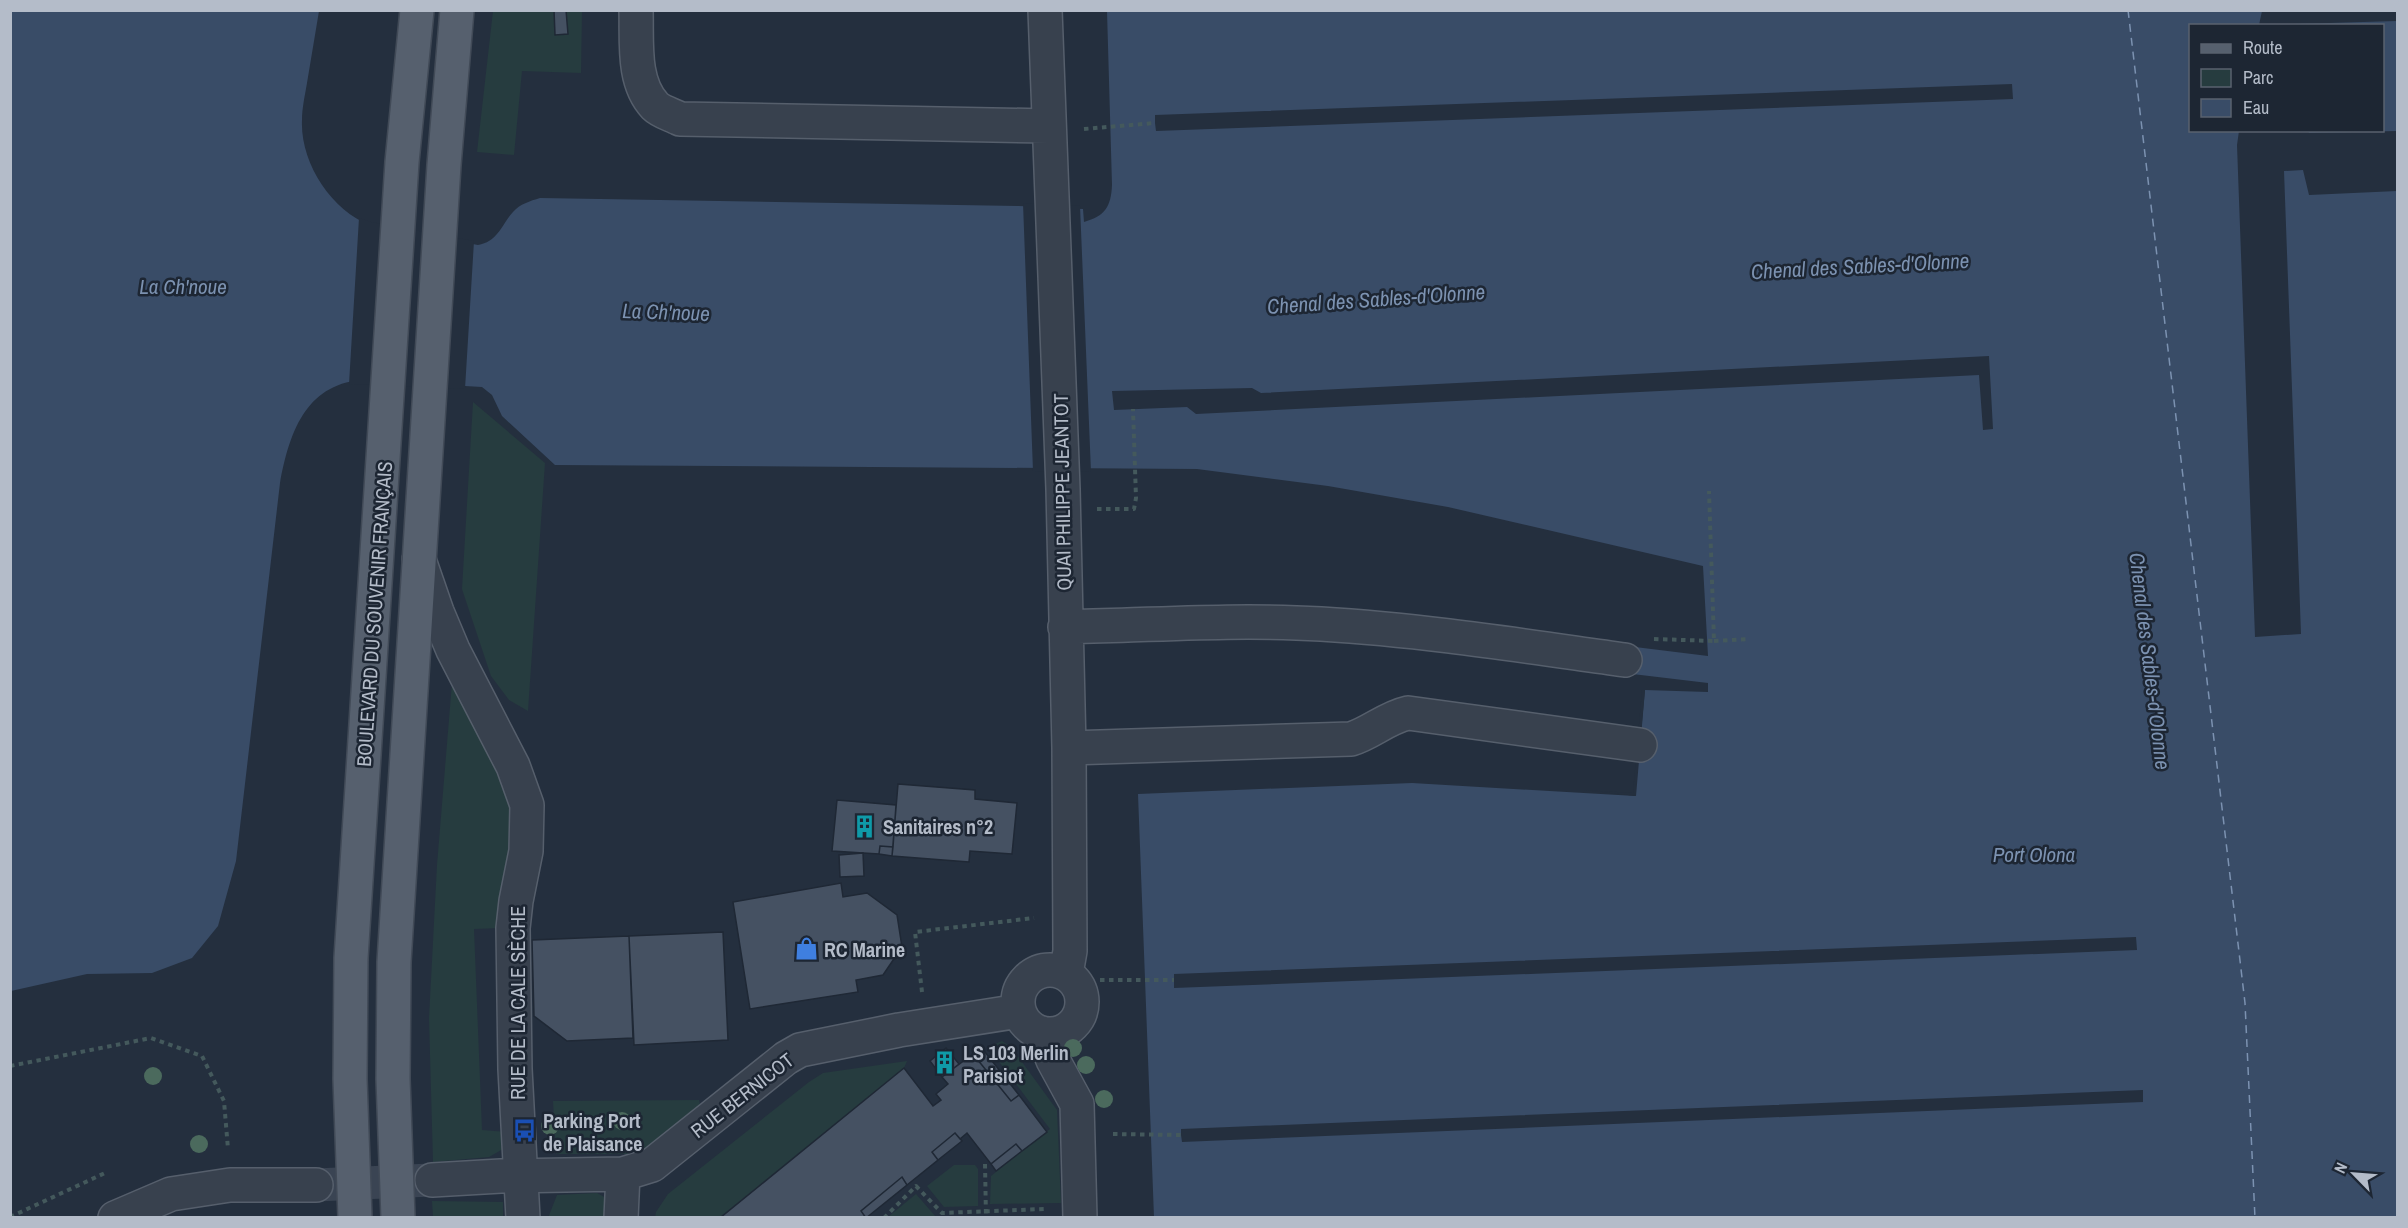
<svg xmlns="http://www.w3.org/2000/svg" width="2408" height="1228" viewBox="0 0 2408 1228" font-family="'Archivo Narrow',sans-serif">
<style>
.green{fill:#263c3f}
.water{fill:#394c67;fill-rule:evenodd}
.pier{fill:#242f3e}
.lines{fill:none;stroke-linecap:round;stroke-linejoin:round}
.ferry{stroke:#7c92b1;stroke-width:1.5;stroke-dasharray:8 6;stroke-linecap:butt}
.building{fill:#455162;stroke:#1f2835;stroke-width:1.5}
.minor-tunnel{stroke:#3a4453;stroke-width:33;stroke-dasharray:33 16;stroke-linecap:butt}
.minor-casing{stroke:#565f6c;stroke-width:36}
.major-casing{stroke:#414a57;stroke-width:36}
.path{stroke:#44595c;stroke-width:4;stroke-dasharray:4.5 4.5;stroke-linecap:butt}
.minor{stroke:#38414e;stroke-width:33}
.major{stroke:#56606e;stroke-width:33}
.tree{fill:#4b6a5d}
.labels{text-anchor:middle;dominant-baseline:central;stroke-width:5;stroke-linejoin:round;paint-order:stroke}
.street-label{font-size:20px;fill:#b4bcc9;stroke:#1d2633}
.poi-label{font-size:20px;font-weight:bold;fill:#b4bcc9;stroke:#1d2633;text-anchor:start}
.water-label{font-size:21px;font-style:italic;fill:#7c92b1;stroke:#1d2633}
</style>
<rect width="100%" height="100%" fill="#242f3e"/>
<path class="green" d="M493 11H582L581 73 522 71 514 155 477 152Z
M473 402 545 463 528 711 509 700 491 676 462 589Z
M452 683 503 781 512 806V851L501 928 474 929 482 1130 507 1132 503 1149 489 1157 433 1162 429 1018 437 865Z
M1002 1041 1011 1047 1057 1110 1061 1203 990 1204 991 1176 1050 1129 988 1047Z
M907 1061 904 1068 720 1217 655 1218 656 1212 668 1194 809 1082 823 1073Z
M699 1100 701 1110 652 1149 627 1154H556L553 1101Z
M954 1165H975L978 1169V1206L944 1207 927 1186Z
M597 1193 606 1198 611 1217 548 1218 557 1195Z
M916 1194 936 1217H888Z
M432 1201 503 1202V1217H433Z"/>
<path class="water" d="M11 11H319C315 35 311 59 307 83 305 95 302 108 302 120 300 162 331 210 370 225L478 245C498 242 502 224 513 212 520 204 530 201 540 198L1019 206 1083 209 1084 222C1105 216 1111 207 1112 185L1107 11H2397V1217H1154L1138 794 1412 783 1635 796 1645 690 1708 692V683L1624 673 1627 646 1708 656 1703 566 1448 507 1328 486 1197 469 555 465 502 416 492 395 482 387 361 380C305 385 289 434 280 483L236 861 218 926 192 958 152 973 87 974 11 991ZM2190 26H2382V130H2190Z"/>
<path class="pier" d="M2303 11V12L2397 11V21L2259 25 2262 11Z
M2012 84 2013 99 1156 131 1155 123V115Z
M2308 130 2309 133 2397 131V191L2309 195 2303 170 2284 171 2301 634 2255 637 2237 145 2239 131Z
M1023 203 1080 206 1091 472 1033 471Z
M359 218 371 222 474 241 465 389 349 384Z
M1989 356 1993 429 1983 430 1979 375 1196 414 1187 407 1114 410 1112 391 1252 388 1261 393Z
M1642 690H1645L1636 796 1584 790 1633 793Z
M2136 937 2137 950 1174 988V974Z
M2143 1090V1102L1182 1142 1181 1135V1129Z"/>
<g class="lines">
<path class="ferry" d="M2128 10 2245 1003 2255 1218"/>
</g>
<path class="building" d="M554 10H566L568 34 555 35Z
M898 784 975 790V799L1017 803 1012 854 970 851 969 862 892 856Z
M837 800 896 805 893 847 880 846 879 854 832 851Z
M880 846 893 847 892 856 879 854Z
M863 853 864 876 840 877 839 855Z
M841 883 843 897 867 893 897 915 902 947 883 975 856 980 858 992 750 1009 733 902Z
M723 932 728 1040 634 1045 629 936Z
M629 936 633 1038 567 1041 534 1016 532 940Z
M981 1047 1019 1095 1011 1101 973 1054Z
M946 1048 959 1064 942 1077 930 1061Z
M973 1054 1011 1101 1019 1095 1047 1132 1022 1151 1016 1144 991 1164 967 1133 960 1139 955 1133 932 1152 938 1160 907 1185 902 1177 861 1211 866 1218H720L904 1068 933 1106 941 1100 936 1094 948 1084 942 1077Z
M955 1133 962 1141 938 1160 932 1152Z
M1016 1144 1022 1151 996 1171 991 1164Z
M902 1177 907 1185 866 1218 861 1211Z"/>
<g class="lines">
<path class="minor-tunnel" d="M316 1185 432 1180"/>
<defs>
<path id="minor" d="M636 10C637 41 632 82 655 106 661 112 673 115 680 119L1049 126
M1045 10 1063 489 1069 748 1070 951 1066 974
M419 560 437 612 453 650 513 766 527 805 526 851 516 901 513 928 515 1069 523 1218
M1065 627C1150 625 1236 619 1321 624 1423 630 1524 646 1625 660
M1069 748 1351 739C1371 733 1386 718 1408 713L1640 745
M1018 1002a32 32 0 1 1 64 0a32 32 0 1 1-64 0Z
M1042 1033 1053 1060 1077 1104 1080 1218
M432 1180 501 1176 623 1174 652 1165 786 1058 800 1050 899 1030 1019 1011
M115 1218 171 1194 230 1185H316
M621 1218 623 1174"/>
<path id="major" d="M355 1218 350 1079 351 958 402 162 417 10
M398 1218 393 1079 394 962 444 165 457 10"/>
</defs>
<use href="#minor" class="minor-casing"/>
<use href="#major" class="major-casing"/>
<path class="path" d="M1084 129 1155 123
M1097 509H1134L1136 498 1133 409
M1654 639 1714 641 1709 491
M1714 641 1749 639
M1100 980H1174
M922 992 915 932 1034 918
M10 1066 151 1038 202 1056 224 1101 228 1149
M1113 1134 1181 1135
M985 1164 986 1218
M10 1217 105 1173
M884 1218 916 1186 942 1213 1044 1209"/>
<use href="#minor" class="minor"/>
<use href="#major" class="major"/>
</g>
<g class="tree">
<circle cx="1073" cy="1048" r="9"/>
<circle cx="1086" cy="1065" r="9"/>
<circle cx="153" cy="1076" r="9"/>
<circle cx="1104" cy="1099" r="9"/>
<circle cx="622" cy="1121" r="9"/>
<circle cx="550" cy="1126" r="9"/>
<circle cx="199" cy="1144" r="9"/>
</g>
<defs>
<symbol id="building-bare" viewBox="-9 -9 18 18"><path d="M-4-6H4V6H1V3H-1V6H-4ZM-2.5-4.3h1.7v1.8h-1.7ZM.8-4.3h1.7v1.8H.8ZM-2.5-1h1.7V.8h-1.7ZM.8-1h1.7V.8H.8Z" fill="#0f9aa8" stroke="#1d2633" stroke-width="2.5" paint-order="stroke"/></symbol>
<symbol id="shop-bare" viewBox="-9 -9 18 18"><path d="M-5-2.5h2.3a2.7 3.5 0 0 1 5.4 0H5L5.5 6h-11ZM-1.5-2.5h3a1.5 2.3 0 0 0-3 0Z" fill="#3f7fe0" stroke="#1d2633" stroke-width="2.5" paint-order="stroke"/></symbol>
<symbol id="bus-bare" viewBox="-9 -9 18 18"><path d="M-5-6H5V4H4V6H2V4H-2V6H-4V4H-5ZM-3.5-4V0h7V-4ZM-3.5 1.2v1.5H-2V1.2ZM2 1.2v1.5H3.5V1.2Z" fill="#1a4fb4" stroke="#1d2633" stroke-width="2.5" paint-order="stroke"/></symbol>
</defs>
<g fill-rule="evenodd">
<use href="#building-bare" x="848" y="810" width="33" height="33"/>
<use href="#shop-bare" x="790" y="932" width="33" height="33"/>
<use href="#building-bare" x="928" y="1046" width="33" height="33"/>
<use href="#bus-bare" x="508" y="1114" width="33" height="33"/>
</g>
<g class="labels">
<g class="street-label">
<text transform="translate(1062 492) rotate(-91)">QUAI PHILIPPE JEANTOT</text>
<text transform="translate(374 614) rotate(-86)">BOULEVARD DU SOUVENIR FRANÇAIS</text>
<text transform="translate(517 1003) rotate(-90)">RUE DE LA CALE SÈCHE</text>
<text transform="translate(742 1095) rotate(-38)">RUE BERNICOT</text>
</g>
<g class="poi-label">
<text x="883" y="826">Sanitaires n°2</text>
<text x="824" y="949">RC Marine</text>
<text x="963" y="1052">LS 103 Merlin<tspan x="963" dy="23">Parisiot</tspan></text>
<text x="543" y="1120">Parking Port<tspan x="543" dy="23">de Plaisance</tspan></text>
</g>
<g class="water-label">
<text transform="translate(1860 266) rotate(-3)">Chenal des Sables-d'Olonne</text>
<text x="183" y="286">La Ch'noue</text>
<text transform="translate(1376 299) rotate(-4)">Chenal des Sables-d'Olonne</text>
<text transform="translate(666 312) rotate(2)">La Ch'noue</text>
<text transform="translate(2150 661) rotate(83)">Chenal des Sables-d'Olonne</text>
<text x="2034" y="854">Port Olona</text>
</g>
</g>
<rect width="2408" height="1228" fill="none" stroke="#b4bcc9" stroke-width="24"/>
<rect x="2189" y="24" width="195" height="108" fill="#1d2633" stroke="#59626f" stroke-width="1.5"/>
<rect x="2201" y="44" width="30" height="9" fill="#56606e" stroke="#59626f" stroke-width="1.5"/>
<text x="2243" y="54" font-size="18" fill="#b4bcc9">Route</text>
<rect x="2201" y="69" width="30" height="18" fill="#263c3f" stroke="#59626f" stroke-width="1.5"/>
<text x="2243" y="84" font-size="18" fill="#b4bcc9">Parc</text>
<rect x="2201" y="99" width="30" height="18" fill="#394c67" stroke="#59626f" stroke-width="1.5"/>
<text x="2243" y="114" font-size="18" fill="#b4bcc9">Eau</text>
<g transform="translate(2354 1174) rotate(295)" stroke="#1d2633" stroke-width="4.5" paint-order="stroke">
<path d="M0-4.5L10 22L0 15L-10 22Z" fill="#b4bcc9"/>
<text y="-9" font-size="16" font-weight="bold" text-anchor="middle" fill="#b4bcc9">N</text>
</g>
</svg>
